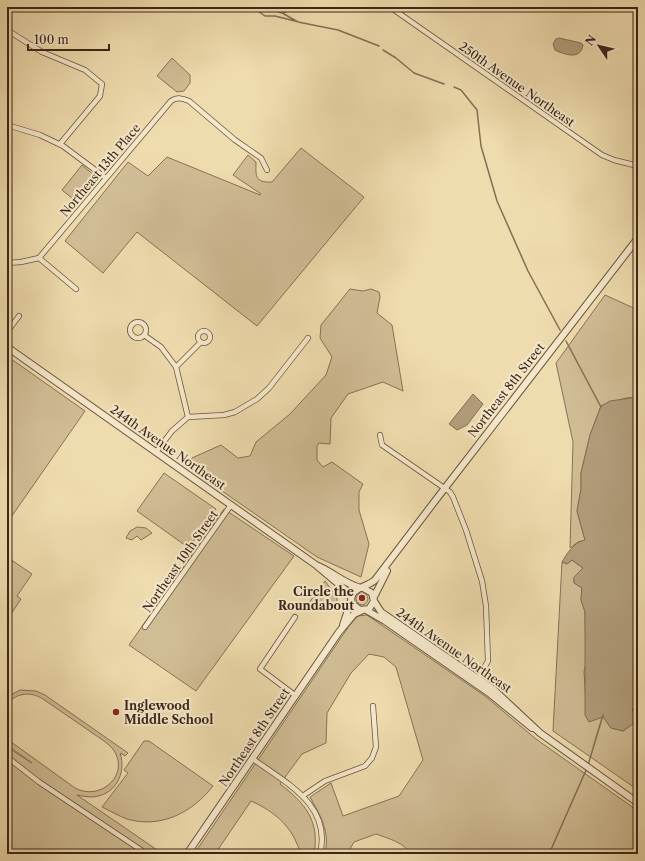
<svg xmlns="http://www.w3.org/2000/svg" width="645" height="861" viewBox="0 0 645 861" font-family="'Libre Caslon Text',serif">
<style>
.green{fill:#d1bd95;stroke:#867258}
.water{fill:#b29e7c;stroke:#836e55}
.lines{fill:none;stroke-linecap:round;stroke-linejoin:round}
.stream{stroke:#836e55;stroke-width:1.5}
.minor-casing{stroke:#695440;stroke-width:6}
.tertiary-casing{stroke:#695440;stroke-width:8}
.minor{stroke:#f5e8ca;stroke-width:4.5}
.tertiary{stroke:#f5e8ca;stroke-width:6}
.poi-dot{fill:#8f2418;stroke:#f5e8ca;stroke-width:1.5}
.labels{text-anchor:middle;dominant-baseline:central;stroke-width:4;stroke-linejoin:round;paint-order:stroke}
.street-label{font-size:12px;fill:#3c261b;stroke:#f5e8ca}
.poi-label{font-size:12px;font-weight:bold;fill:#3c261b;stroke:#f5e8ca;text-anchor:end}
</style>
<rect width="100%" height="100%" fill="#efdcae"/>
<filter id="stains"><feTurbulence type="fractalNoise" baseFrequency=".005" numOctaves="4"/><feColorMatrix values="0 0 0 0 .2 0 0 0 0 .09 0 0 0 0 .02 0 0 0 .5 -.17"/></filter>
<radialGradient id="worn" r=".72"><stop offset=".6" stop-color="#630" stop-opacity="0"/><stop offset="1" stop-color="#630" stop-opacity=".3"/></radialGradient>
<path class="green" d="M172 58 190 75V83L184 91 177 92 157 76Z
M301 148 364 197 257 326 137 232 103 273 65 241 128 162 148 176 167 157 260 195 261 194 233 175 248 155 256 162C256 175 254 183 272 182Z
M82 165 95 176 96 182 78 203 62 190Z
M350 289 363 291 371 289 379 292 380 297 377 313 392 325 403 391 383 382 348 394 331 418 330 444 319 443 317 446V460L323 467 332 462 363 484 359 492V510L369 544 361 577 317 557 186 466 192 458 221 445 238 458 250 456 256 442 290 414 326 375 332 357 320 338 321 325Z
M605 295 638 310V397L626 398 601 406 590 435 581 473V489L577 511 585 540 578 542 570 548 573 442 556 363Z
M7 356 85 411 7 523Z
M164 473 216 509 189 548 137 511Z
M224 509 294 556 196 691 129 645Z
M137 527 146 528 152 533 141 540 137 536 132 540 126 538 130 531Z
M7 557 32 574 17 596 21 599 7 620Z
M572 560 583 568 574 577V583L582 588 581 600 585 612 586 662 584 672 586 703 603 716 611 728 623 731 638 720 632 709 638 703V790L553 731 562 562 567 564Z
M325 581 337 597V602L329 611H325L313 605 307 612 305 608Z
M356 599a6 6 0 1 1 12 0a6 6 0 1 1-12 0Z
M367 615 485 696 536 739 638 811V854H410C406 843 387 838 376 834L354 842 347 854H325C330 831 321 817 310 797L331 783 343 816 399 796 423 760 396 667 384 657 369 654 351 673 327 713 326 743 302 754 280 784C305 803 320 821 314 854H302C298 848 296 840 292 834 282 818 267 808 251 801L215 854H194L349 626 358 616Z
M20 690 36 691 45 695 128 753 125 756 120 753C127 773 115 796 92 797 87 797 82 796 77 795L163 854H7V747L32 763 7 745V739L75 788C101 802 131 774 113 749 107 742 98 737 91 732 75 721 59 710 43 699 30 691 18 693 7 703V697Z
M144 741H149L213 786C193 812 161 829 127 819 119 816 110 811 102 807L128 773 124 770Z"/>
<path class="water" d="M262 7H289L284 14Z
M559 38 581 43 583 45C581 60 565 55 555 50L553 44 556 39Z
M473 394 483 404 467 425 457 430 449 424Z
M638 397V703L632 709 638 720 623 731 611 728 603 717 589 722 585 715V612L581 600 582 588 574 583V577L583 568 572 560 567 564 562 562C568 552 573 543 585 540L577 511 581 489V473L590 435 601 406 610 401Z"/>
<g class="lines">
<path class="stream" d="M240 7 258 11 265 16H275L295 21
M284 14 298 22 338 30 379 46
M383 50 396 58 414 73 444 84
M454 87 461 90 477 110 481 146 497 201 528 271 560 330
M566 341 601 407
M588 765 603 715
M549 854 587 768"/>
<defs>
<path id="minor" d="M390 7 602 155 614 160 638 166
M7 30 42 52 85 70 102 84 100 96 60 144
M7 125 40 135 63 146 106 178
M39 258 76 289
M7 263 21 262 39 258 171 101C177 97 182 98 189 101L235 140 261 158 267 170
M130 330a8 8 0 1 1 16 0a8 8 0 1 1-16 0Z
M198 337a6 6 0 1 1 12 0a6 6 0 1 1-12 0Z
M7 332 19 316
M144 335 161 347 176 367 188 417
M176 367 201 342
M380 435 382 445 450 492 453 497 466 530 482 581 486 606 488 661 477 680
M156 452 172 431 188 417 224 415 235 412 257 399 269 388 308 338
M295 617 260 669 296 696
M145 627 231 505
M7 757 39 782 147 854
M253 759C286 783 332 805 320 854
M304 795 325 781 365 766 372 758 376 747 373 706"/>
<path id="tertiary" d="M7 347 316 565C332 571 344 584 361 588
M317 566 348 592 351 598
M363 588 372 593 374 601 369 609 360 610 352 604C347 588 366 588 375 580L438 497 638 238
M374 597 387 571
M374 601 381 612 493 689 540 733 638 803
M366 610 385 621 489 693 532 728
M343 625 351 601
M187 854 339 632 354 614 363 610"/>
</defs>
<use href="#minor" class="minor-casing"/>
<use href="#tertiary" class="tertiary-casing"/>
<use href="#minor" class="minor"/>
<use href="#tertiary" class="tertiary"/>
</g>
<g class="poi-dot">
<circle cx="362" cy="598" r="4"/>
<circle cx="116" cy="712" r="4"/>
</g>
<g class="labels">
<g class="street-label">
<text transform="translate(517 84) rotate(35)">250th Avenue Northeast</text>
<text transform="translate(100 170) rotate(-50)">Northeast 13th Place</text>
<text transform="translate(506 390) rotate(-52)">Northeast 8th Street</text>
<text transform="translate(168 447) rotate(35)">244th Avenue Northeast</text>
<text transform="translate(180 561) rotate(-55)">Northeast 10th Street</text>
<text transform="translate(454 650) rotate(35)">244th Avenue Northeast</text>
<text transform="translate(254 737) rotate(-56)">Northeast 8th Street</text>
</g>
<g class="poi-label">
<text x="354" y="591">Circle the<tspan x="354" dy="14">Roundabout</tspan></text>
<text x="124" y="705" text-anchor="start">Inglewood<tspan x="124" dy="14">Middle School</tspan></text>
</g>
</g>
<rect width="645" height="861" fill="none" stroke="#efdcae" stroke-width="24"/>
<rect x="8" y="8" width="629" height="845" fill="none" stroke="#3c261b" stroke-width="2"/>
<rect x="12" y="12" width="621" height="837" fill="none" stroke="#3c261b"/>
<g transform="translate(599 46) rotate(305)" stroke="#f5e8ca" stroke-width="3" paint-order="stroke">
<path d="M0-3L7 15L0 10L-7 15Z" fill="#3c261b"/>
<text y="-6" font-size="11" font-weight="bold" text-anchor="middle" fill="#3c261b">N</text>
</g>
<path d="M28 44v6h81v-6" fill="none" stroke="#3c261b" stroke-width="2"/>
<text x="34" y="44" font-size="12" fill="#3c261b" stroke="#f5e8ca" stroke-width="3" paint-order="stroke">100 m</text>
<rect width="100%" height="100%" filter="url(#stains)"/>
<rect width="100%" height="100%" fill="url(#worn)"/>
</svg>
